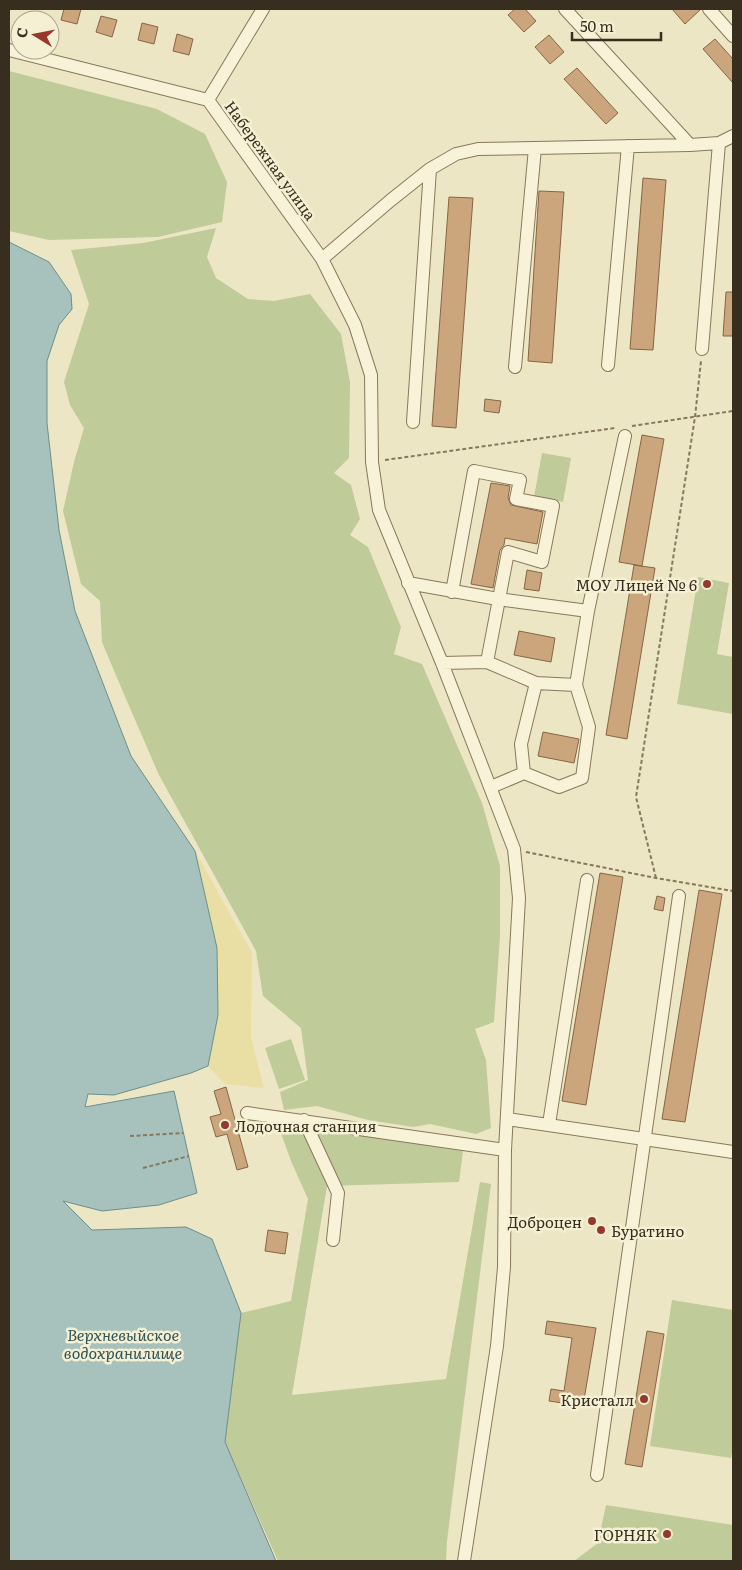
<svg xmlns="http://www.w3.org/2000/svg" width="742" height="1570" viewBox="0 0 742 1570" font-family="Literata,serif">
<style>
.green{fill:#bfcb99}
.sand{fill:#e9dea3}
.water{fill:#a7c1bc;stroke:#6d8f8b}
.building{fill:#cba67c;stroke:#876542}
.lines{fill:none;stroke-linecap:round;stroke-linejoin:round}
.minor-casing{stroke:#88785b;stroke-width:14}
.path{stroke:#88785b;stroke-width:2;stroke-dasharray:4 2.5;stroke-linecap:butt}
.minor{stroke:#f8f2d8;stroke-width:12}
.poi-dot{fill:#96382c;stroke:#f5efd4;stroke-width:2}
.labels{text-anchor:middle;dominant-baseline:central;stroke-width:5;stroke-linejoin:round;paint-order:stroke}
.street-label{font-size:15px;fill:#382e1f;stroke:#f5efd4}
.poi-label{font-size:15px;fill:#382e1f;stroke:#f5efd4;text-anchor:end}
.water-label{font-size:16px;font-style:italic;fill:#2f5558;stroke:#f5efd4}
</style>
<rect width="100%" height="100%" fill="#ede6c5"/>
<path class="green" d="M9 71 157 109 205 134 227 182 222 222 158 237 49 240 9 231Z
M216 228 207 257 216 278 248 299 274 301 310 294 341 334 350 382 349 458 334 473 351 485 360 519 350 535 368 547 401 627 394 654 422 664 482 803 500 866V937L494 1022 475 1029 486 1060 491 1128 476 1134 430 1124 413 1127 368 1120 317 1106 284 1110 280 1092 308 1080 301 1028 263 996 256 951 159 775 126 699 102 642 100 601 81 584 63 511 74 462 84 428 70 405 64 382 89 304 71 250 143 243Z
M542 453 571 458 563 502 534 497Z
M698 577 729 583 717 654 733 657V714L677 704Z
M291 1039 305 1080 279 1089 265 1048Z
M277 1122 463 1151 459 1182 327 1186 292 1395 446 1379 480 1182 491 1184 447 1541 446 1561H278L225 1442 241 1313 291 1301 308 1199 291 1161Z
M672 1300 733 1310V1447L731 1458 650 1446Z
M606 1505 733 1525V1561H574L598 1543Z"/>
<path class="sand" d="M195 851 252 953 251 1038 264 1088 225 1084 208 1066 218 1015 217 948Z"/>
<path class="water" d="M9 242 49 262 71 294 72 309 59 325 47 361V423L59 530 75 611 131 756 195 851 217 948 218 1015 208 1066 191 1073 114 1095 88 1094 85 1107 174 1091 197 1193 159 1205 102 1211 63 1201 92 1230 186 1227 212 1239 241 1313 225 1442 276 1561H9Z"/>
<path class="building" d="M64 9H81L77 24 61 20Z
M515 9H525L536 21 524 32 508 15Z
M672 9H701L685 24Z
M101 16 117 20 112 37 96 32Z
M142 23 158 27 154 44 138 40Z
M177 34 193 39 189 55 173 51Z
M549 35 564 52 550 64 535 47Z
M715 39 733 59V83L703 49Z
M577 68 618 113 606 124 564 79Z
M643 178 666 180 653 350 630 349Z
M539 191 564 192 552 363 528 361Z
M449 197 473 198 456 428 432 426Z
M726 292H733V336H723Z
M485 399 501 401 499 413 484 411Z
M642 435 664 439 642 566 619 562Z
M491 483 510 486 508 498 511 505 543 512 537 544 505 538 504 545 500 550 493 588 471 584Z
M634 565 655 568 627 739 606 735Z
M527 570 542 573 539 591 524 589Z
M519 631 555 638 551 662 514 655Z
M543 732 579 739 574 763 538 756Z
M600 873 623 877 586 1105 562 1101Z
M699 890 722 894 685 1122 662 1119Z
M657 896 665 898 663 911 654 909Z
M226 1087 248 1167 237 1170 227 1134 216 1137 210 1117 221 1114 214 1091Z
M268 1230 288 1233 285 1254 265 1251Z
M547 1321 596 1328 583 1406 549 1401 551 1389 564 1391 572 1338 545 1334Z
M647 1331 664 1334 642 1467 625 1464Z"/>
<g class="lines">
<defs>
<path id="minor" d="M565 9 690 145
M709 9 733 36
M9 50 208 100 322 259 355 325 371 375 372 462 379 510 442 663 514 849 519 898 505 1150 504 1267 497 1346 464 1561
M208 100 263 9
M322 259 391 200 430 169 456 154 478 149 690 145 719 143 733 136
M702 349 719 143
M608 365 628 146
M515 367 535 148
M413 422 430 169
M408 583 498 599 588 611
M452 592 474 471 520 480 516 499 553 506 542 562 508 552 487 662
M442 663 487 662 536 683
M524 773 521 744 536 683 576 685
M491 787 524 773 559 787 582 778 589 727 576 685 588 611 625 436
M247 1113 505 1150
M507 1119 733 1152
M304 1120 338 1193 333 1240
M549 1124 587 880
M597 1475 679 896"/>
</defs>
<use href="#minor" class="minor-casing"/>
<path class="path" d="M632 426 733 411
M385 460 615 428
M526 852 656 878 733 891
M656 878 636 797 695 417 701 361
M130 1136 183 1133
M143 1168 189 1156"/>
<use href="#minor" class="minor"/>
</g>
<g class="poi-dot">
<circle cx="707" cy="584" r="5"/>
<circle cx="225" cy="1125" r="5"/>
<circle cx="592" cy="1221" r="5"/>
<circle cx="601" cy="1230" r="5"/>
<circle cx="644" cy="1399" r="5"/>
<circle cx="667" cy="1534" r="5"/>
</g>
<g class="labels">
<g class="street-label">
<text transform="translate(271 160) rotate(54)">Набережная улица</text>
</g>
<g class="poi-label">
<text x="697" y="584">МОУ Лицей № 6</text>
<text x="235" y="1125" text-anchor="start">Лодочная станция</text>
<text x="582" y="1221">Доброцен</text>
<text x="611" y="1230" text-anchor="start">Буратино</text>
<text x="634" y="1399">Кристалл</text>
<text x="657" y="1534">ГОРНЯК</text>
</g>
<g class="water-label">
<text x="123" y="1334">Верхневыйское<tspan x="123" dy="18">водохранилище</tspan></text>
</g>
</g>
<rect width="742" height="1570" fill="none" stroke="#382e1f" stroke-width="20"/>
<g transform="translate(35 35) rotate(280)"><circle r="24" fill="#f5efd4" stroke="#a9a28c"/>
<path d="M0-4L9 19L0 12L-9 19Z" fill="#96382c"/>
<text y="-8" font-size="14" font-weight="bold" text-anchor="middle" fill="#382e1f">С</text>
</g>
<path d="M572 32v8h89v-8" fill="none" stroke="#382e1f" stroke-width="2.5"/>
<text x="580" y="32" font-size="15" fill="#382e1f" stroke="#f5efd4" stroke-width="4" paint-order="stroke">50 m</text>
</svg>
